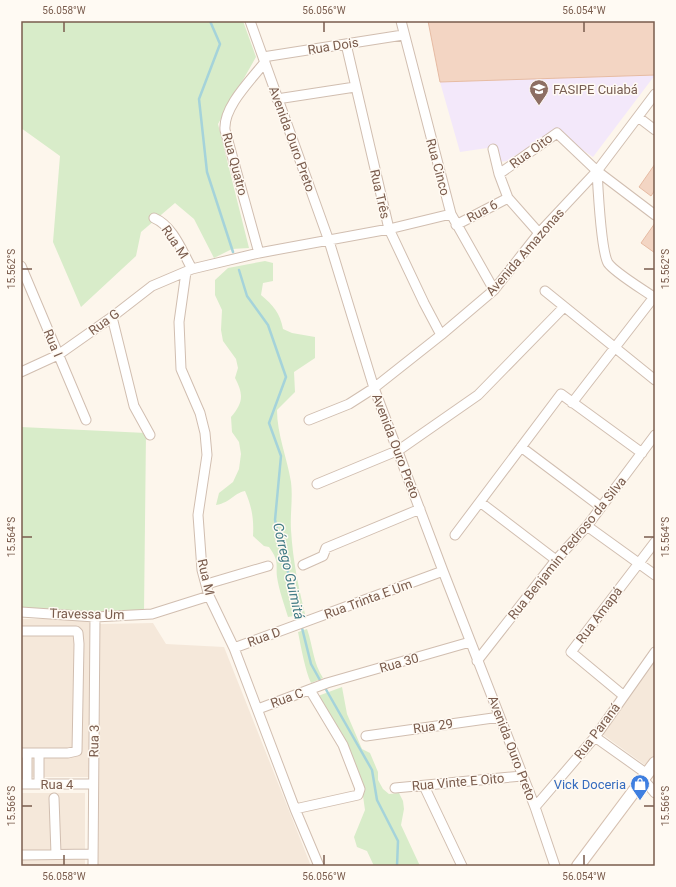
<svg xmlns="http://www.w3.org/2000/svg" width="676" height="887" viewBox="0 0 676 887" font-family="Roboto,sans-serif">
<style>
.residential{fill:#f5e8da}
.education{fill:#f3e8fa}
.green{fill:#d8ecc9}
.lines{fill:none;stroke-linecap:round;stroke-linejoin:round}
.stream{stroke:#a5d3da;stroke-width:2.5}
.building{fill:#f3d5c3;stroke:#e6bba3}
.minor-casing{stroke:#d1beb0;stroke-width:11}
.secondary-casing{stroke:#d6c0b0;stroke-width:14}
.minor{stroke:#fff;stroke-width:9}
.secondary{stroke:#fff;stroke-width:12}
.ticks{fill:none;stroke:#7a5c4d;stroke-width:1.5}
.labels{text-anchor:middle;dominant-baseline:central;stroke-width:3;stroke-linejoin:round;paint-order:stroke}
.street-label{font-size:13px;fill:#7a5c4d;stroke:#fffaf3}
.education-label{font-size:13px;fill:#785e54;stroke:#fffaf3;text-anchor:start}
.shop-label{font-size:13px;fill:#366cbe;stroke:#fffaf3;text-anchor:end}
.water-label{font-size:14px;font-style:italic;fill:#437c86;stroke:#fffaf3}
.neatline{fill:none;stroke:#7a5c4d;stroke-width:1.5}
.ticks-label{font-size:10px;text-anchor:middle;fill:#7a5c4d}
</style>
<rect width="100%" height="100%" fill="#fdf6ec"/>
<path class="residential" d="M21 619H92V777H21Z
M153 623 166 644 224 647 311 866H98L100 624Z
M655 661V760L649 768 602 734Z
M21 793H85V866H21Z"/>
<path class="education" d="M655 75 593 157 554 131 507 161 499 162 494 147 460 152 440 82Z"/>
<path class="green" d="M21 21H243L256 57 218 124 249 248 232 249 214 258 194 219 175 203 141 232 136 256 81 307 53 242 60 156 21 128Z
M265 261 273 263V281L263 283 261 295C273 305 280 313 283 329L292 333 315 337V358L294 372 295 392 277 410C277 434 287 458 291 482 293 498 290 514 291 530 293 561 298 585 305 614L288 617C284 604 279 590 277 577 276 562 279 561 269 547L264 546 253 536C254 519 252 507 245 491 232 494 232 502 216 505L219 493 233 482 239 469 241 454 239 442 232 432 231 417C243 403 244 395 235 378L238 368 236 359 223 341 221 330 222 310 215 295V280L228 268Z
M21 427 146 433 144 613 21 609Z
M307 629C313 646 313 663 323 678L311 683C305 670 301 647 298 632Z
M342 687 347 714 362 749 370 753 378 772V780L383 789 389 794 399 793 403 801 404 809 401 825 420 866H374L367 851 357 847 354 837 365 810 360 775 344 737 318 696Z"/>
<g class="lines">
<path class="stream" d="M210 21 220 44 199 99 207 172 233 252
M239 270 247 296 268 325 286 377 269 423 281 456 275 520 311 664 321 682
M324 686 372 770 377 800 398 841 397 866"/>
</g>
<path class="building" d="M428 21H655V75L440 82Z
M655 164V190L651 196 639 187Z
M655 223V253L641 243Z"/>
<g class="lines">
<defs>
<path id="minor" d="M250 21 329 241 374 388 443 571 535 807 555 866
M401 21 451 214 494 290
M346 44 389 229 424 303 441 335
M263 57 403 35
M277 99 355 87
M638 117 655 130
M493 149 499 174 508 198 539 233
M597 171C598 189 601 251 608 263 615 273 644 290 655 298
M499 174 557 133 597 171 655 215
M154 218C173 226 182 251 192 269
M456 225 508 198
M259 253 225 130C223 107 251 80 265 62
M21 266 86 420
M186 272 179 322 181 369 200 413 205 433 207 455 198 515 202 570 209 596 234 648 295 809 319 866
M545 291 655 380
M112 317 134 406 150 435
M21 372 58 355 112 317 152 286 192 269 259 253 389 229 451 214
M572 403 654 297
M309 420 349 404 374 388 441 335 494 290 539 233 597 171 655 94
M521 447 601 507
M317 484 399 450 478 395 564 307
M480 502 556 560
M587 526 655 575
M455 535 561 394 642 453
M303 565 323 556 326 548 420 509
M207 584 268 566
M21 612 95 617 152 614 209 596
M21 631H76L78 633 79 644 77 751 68 753H21
M234 648 443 571
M477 661 556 560 587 526 655 435
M624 696 571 652 655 542
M258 709 327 683 470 642
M366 736 500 717
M595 737 647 774
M643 779 655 793
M21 784H93
M27 784V753
M39 784V753
M424 786 462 866
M395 788 522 776
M54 798 56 854
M535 807 595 737 655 652
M295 809 358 795 360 789 343 745 310 690
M21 855 93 854
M93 866 95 617"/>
<path id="secondary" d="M578 866 655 763"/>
</defs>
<use href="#minor" class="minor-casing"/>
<use href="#secondary" class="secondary-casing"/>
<use href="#minor" class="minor"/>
<use href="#secondary" class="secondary"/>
</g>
<path class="ticks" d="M64 22V32M324 22V32M584 22V32M22 269H32M644 269H654M22 537H32M644 537H654M22 806H32M644 806H654M64 855V865M324 855V865M584 855V865"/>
<defs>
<symbol id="university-pin" viewBox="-11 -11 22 30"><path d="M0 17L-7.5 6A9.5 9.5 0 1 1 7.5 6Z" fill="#8d6e63" stroke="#fffaf3"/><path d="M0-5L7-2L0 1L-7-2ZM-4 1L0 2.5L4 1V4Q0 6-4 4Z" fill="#fff"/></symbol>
<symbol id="shop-pin" viewBox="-11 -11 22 30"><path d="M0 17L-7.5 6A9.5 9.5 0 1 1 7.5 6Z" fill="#3f7fe0" stroke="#fffaf3"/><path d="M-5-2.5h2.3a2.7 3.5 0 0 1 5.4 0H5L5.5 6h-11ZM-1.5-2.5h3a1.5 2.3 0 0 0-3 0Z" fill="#fff"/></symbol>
</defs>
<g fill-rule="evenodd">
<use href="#university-pin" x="528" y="78" width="22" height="30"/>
<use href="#shop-pin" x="629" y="773" width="22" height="30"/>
</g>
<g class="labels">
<g class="street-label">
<text transform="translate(333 46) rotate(-9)">Rua Dois</text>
<text transform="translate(292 139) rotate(70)">Avenida Ouro Preto</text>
<text transform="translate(531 151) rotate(-36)">Rua Oito</text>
<text transform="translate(235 164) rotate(75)">Rua Quatro</text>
<text transform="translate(438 167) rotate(75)">Rua Cinco</text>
<text transform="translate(380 194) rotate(77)">Rua Três</text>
<text transform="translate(482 211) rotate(-28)">Rua 6</text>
<text transform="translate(175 242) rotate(56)">Rua M</text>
<text transform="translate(525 252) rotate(-49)">Avenida Amazonas</text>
<text transform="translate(104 322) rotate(-36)">Rua G</text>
<text transform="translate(53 343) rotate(67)">Rua I</text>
<text transform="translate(396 446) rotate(69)">Avenida Ouro Preto</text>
<text transform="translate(567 548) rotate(-51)">Rua Benjamin Pedroso da Silva</text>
<text transform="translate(206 577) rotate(77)">Rua M</text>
<text transform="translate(368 599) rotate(-20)">Rua Trinta E Um</text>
<text transform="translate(87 614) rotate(1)">Travessa Um</text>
<text transform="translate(599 615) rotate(-53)">Rua Amapá</text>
<text transform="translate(264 637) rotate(-20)">Rua D</text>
<text transform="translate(399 663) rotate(-16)">Rua 30</text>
<text transform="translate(287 698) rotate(-20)">Rua C</text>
<text transform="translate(433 726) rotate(-8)">Rua 29</text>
<text transform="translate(597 731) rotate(-53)">Rua Paraná</text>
<text transform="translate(94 741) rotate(-89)">Rua 3</text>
<text transform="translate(512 748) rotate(69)">Avenida Ouro Preto</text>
<text transform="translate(458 782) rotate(-5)">Rua Vinte E Oito</text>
<text x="57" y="784">Rua 4</text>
</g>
<g class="education-label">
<text x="553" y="89">FASIPE Cuiabá</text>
</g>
<g class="shop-label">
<text x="626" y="784">Vick Doceria</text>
</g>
<g class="water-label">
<text transform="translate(289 571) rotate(77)">Córrego Guimitá</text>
</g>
</g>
<rect width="676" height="887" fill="none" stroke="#fffaf3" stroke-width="44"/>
<rect x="22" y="22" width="632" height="843" class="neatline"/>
<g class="ticks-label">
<text x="64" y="14">56.058°W</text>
<text x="324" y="14">56.056°W</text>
<text x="584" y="14">56.054°W</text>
<text transform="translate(11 269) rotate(-90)" y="4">15.562°S</text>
<text transform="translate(665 269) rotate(-90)" y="4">15.562°S</text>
<text transform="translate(11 537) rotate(-90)" y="4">15.564°S</text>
<text transform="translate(665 537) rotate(-90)" y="4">15.564°S</text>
<text transform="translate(11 806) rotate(-90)" y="4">15.566°S</text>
<text transform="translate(665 806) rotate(-90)" y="4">15.566°S</text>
<text x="64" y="880">56.058°W</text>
<text x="324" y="880">56.056°W</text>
<text x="584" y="880">56.054°W</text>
</g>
</svg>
